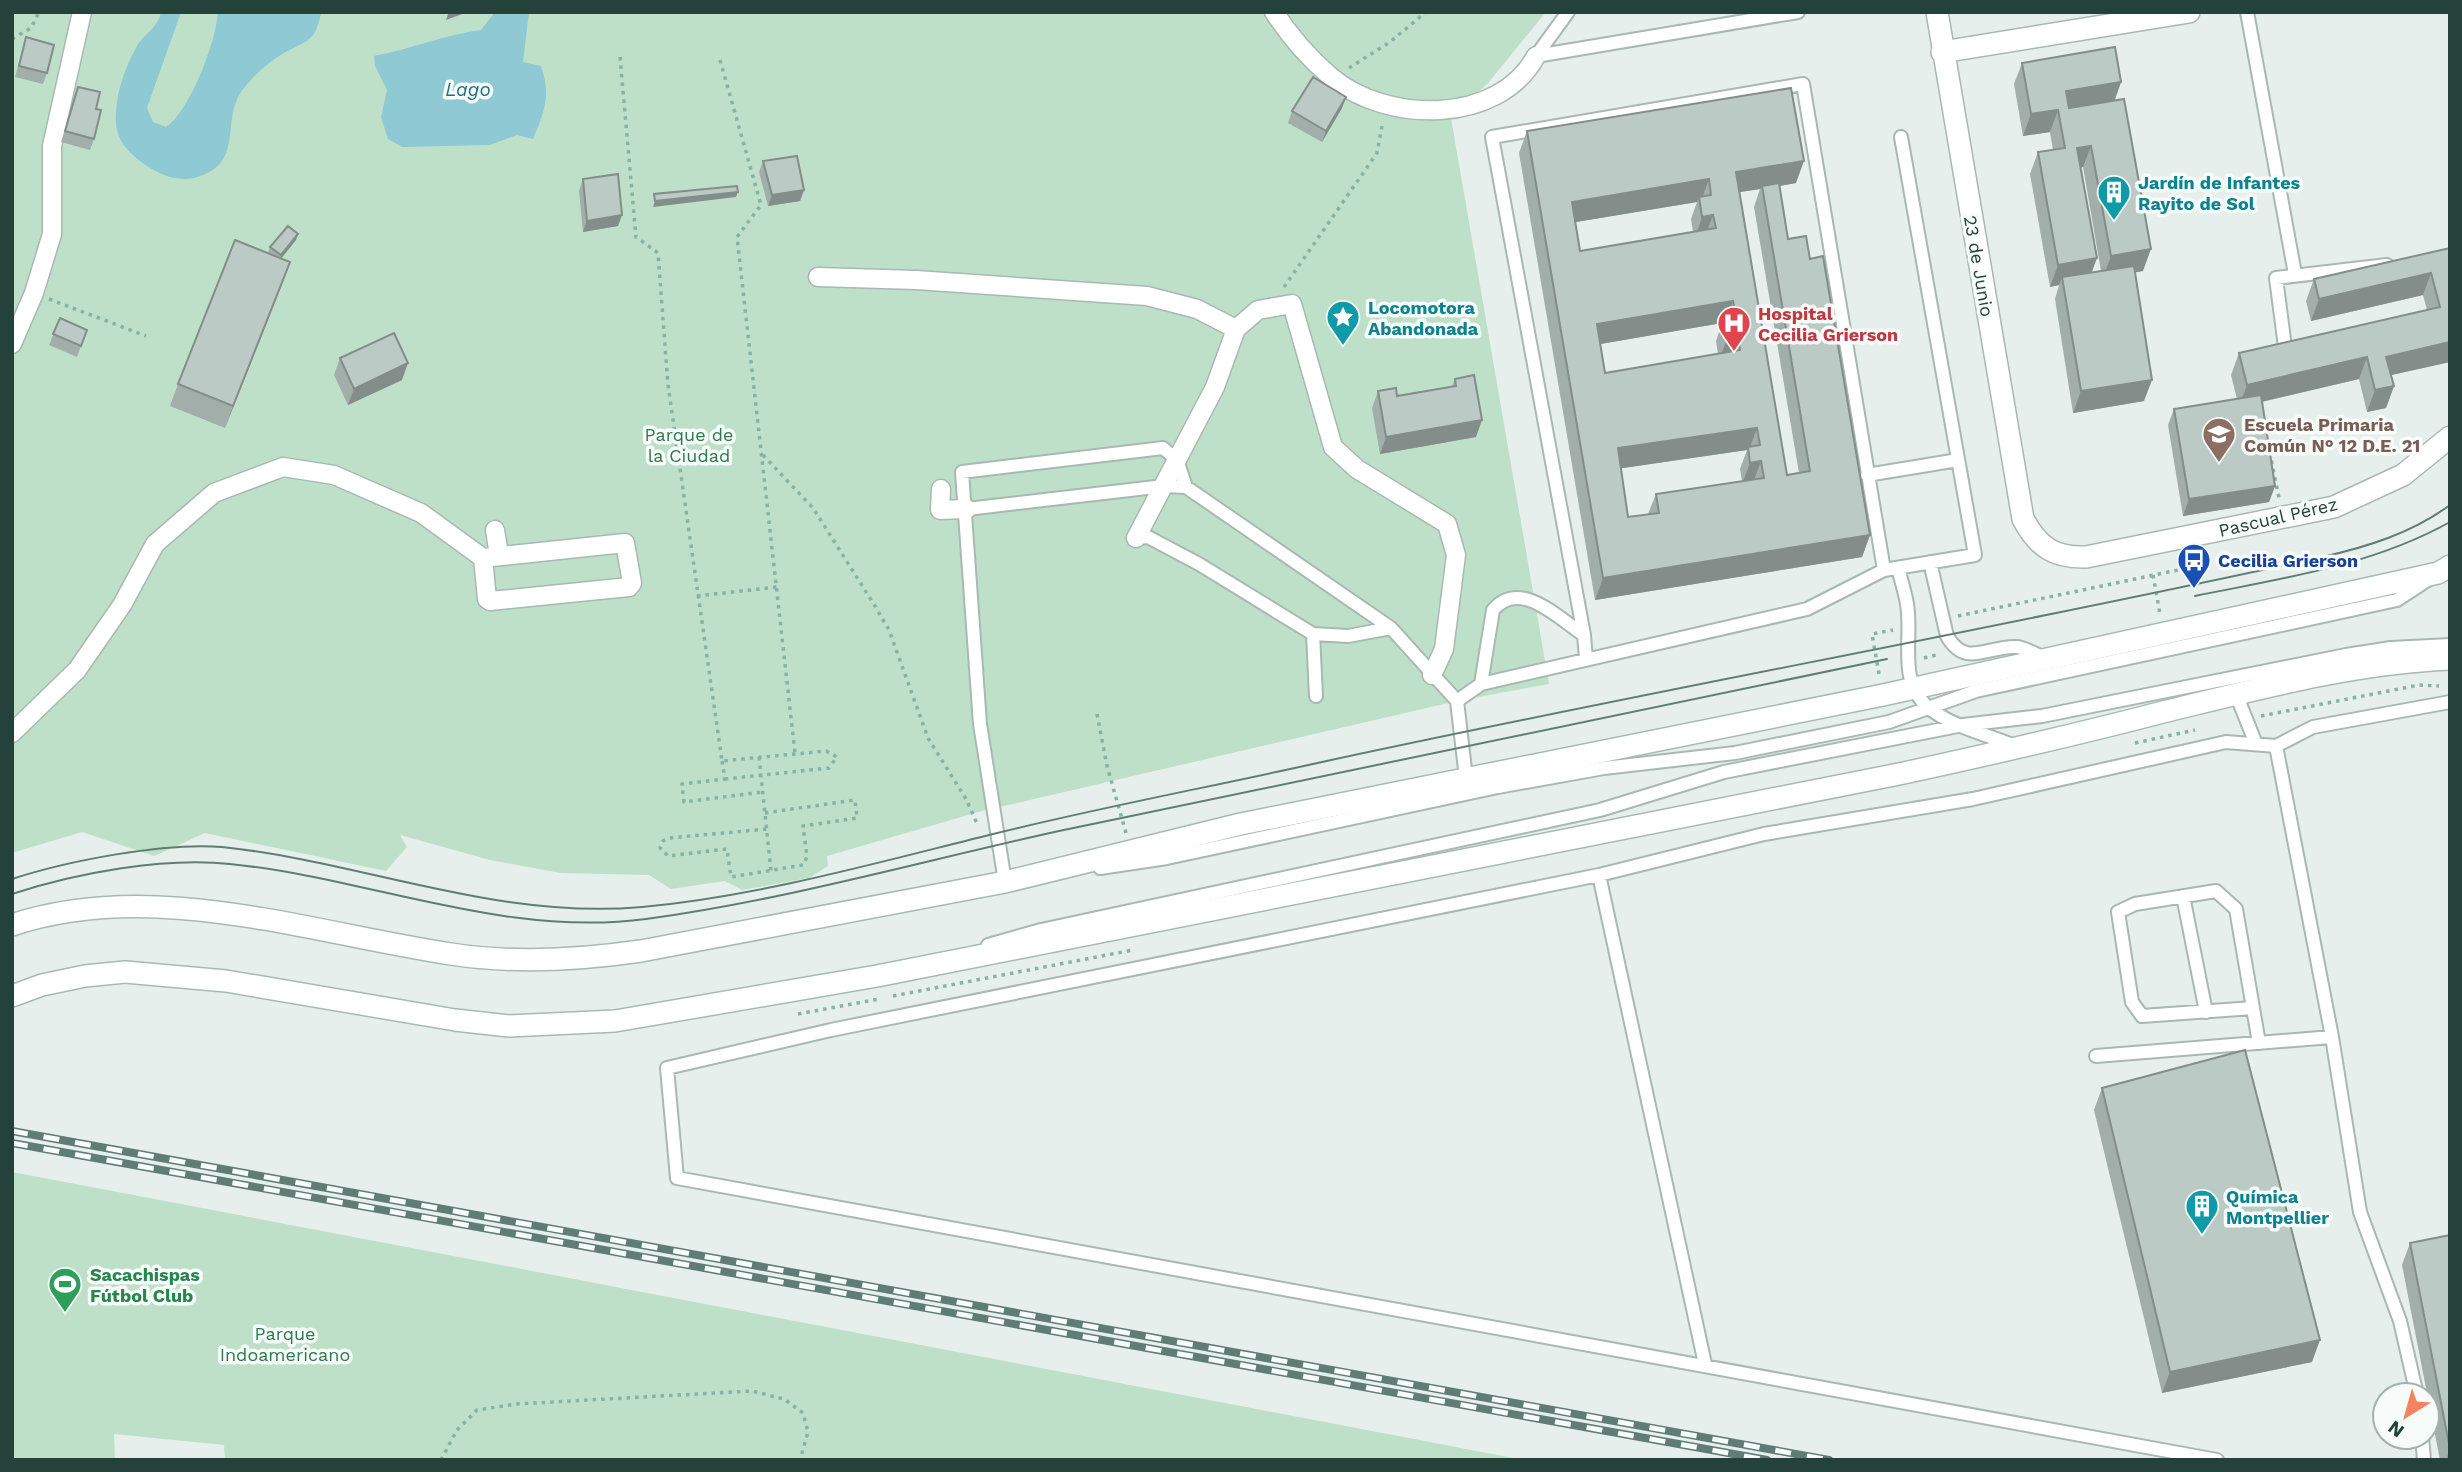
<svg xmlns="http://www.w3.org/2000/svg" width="2462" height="1472" viewBox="0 0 2462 1472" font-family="'Work Sans',sans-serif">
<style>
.green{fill:#bfe0c8}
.water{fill:#8ec9d4}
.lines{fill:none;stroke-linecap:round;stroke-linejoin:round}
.service-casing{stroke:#a8b8b2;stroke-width:16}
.pedestrian-casing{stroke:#a8b8b2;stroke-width:21}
.minor-casing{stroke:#a8b8b2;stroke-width:24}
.secondary-casing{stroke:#a4bbb3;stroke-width:24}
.path{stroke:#86b3a5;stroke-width:3.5;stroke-dasharray:3.5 5;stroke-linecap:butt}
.service{stroke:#fff;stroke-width:12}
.pedestrian{stroke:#fff;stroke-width:18}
.minor{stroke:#fff;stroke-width:21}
.secondary{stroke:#fff;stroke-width:21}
.tram{stroke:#5f7d75;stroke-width:2}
.rail-casing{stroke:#5f7d75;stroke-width:8}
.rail{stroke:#f7fbf9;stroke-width:5;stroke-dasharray:16;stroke-linecap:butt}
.wall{fill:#a1aea9;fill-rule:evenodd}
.shaded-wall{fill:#838d89}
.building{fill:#bbcac4;stroke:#838d89;stroke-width:2;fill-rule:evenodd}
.labels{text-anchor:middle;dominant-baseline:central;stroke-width:7;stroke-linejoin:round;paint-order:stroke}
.culture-label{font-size:18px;font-weight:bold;fill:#0d838f;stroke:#f7fbf9;text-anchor:start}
.street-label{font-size:18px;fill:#24423a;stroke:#f7fbf9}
.health-label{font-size:18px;font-weight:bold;fill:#be3a42;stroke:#f7fbf9;text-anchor:start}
.education-label{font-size:18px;font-weight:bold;fill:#785e54;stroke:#f7fbf9;text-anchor:start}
.park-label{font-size:18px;fill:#2d7a4b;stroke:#f7fbf9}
.transit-label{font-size:18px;font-weight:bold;fill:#164399;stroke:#f7fbf9;text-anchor:start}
.leisure-label{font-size:18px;font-weight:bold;fill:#27864d;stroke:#f7fbf9;text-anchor:start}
.water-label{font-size:19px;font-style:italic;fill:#1c6f80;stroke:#f7fbf9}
</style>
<rect width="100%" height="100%" fill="#e6efeb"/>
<path class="green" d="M12 12H1546L1488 83 1451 118 1549 684 1457 701 982 811 827 856 828 866 809 878 742 890 725 881 671 889 649 875 560 873 490 860 400 835 407 847 386 871 205 833 154 856 82 832 12 853Z
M12 1172 123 1193 1524 1460H225L224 1445 114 1434 115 1460H12Z"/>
<path class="water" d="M161 12H181L147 108 153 122 166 127C190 111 216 42 218 12L321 13C315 42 308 40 284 53 270 61 254 75 244 88 218 120 248 164 194 178 174 182 156 173 140 161 123 148 114 135 116 112 117 90 126 65 137 46 144 34 158 28 161 12Z
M495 12H529L523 62 541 66C551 96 545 110 533 139L517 135 490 145 402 147 388 139 381 117 387 90 375 66 374 56C411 49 444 35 481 30Z"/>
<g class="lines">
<defs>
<path id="service" d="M2247 12 2295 274
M1536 56 1798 12
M1536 56 1568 12
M2285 347 2276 278 2387 265
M1867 475 1958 460
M967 509 1164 486 1186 487 1391 628 1457 701 1466 778
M1136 538 1148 537 1199 564 1313 634 1348 636 1391 628
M1930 562 1947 636C1966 669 1988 645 2017 647 2025 648 2035 654 2043 657
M1898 568C1901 580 1905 592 1907 604 1913 639 1897 681 1928 707 1951 727 1990 735 2017 747
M1313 634 1316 696
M1584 635 1492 137 1803 84 1884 570
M1481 684 1493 610C1520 578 1558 618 1584 635L1586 659
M2236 694 2256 744
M1457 701 1481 684 1807 609 1884 570 1975 555 1901 137
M2276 746 2332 1037 2360 1212 2400 1321 2417 1395
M1100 868 1167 858 1498 787 1604 768 1735 753 1889 722 1976 691 2397 600 2429 579
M1599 875 1705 1364
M1009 882H1005L980 724 962 472 1163 448 1177 460 1186 487
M2183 896 2206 1012
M988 945 1041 930 1600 810 1724 772 1963 725 2042 716 2346 655 2391 648 2450 645
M2253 1008 2142 1016 2132 1002 2118 912 2135 904 2216 891 2236 909 2259 1043
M2096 1056 2332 1037
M2422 1437 2424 1460
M2217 1460 677 1178 667 1068 831 1030 1599 875 1764 834 1973 799 2226 742 2276 746 2313 727 2450 702"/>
<path id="pedestrian" d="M1274 12C1289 35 1310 59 1331 77 1387 124 1499 125 1536 56
M818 277 916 280 1147 296 1197 309 1236 329
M12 344 34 293 52 234V146L82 12
M941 489 940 510 967 509
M495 530 499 555
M1136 538 1215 387 1236 329 1258 310 1292 304 1333 447 1357 469 1447 524 1456 555 1444 649 1432 675
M12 733 77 670 122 605 155 544 214 493 283 467 334 475 421 513 483 558 625 543 632 583 629 587 490 601 487 599 483 558"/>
<path id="minor" d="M1937 12 2023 519C2038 547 2054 558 2086 557L2334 507 2403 475 2450 437
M1942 52 2189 12"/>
<path id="secondary" d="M12 925C154 878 310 933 451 954 515 964 579 960 641 951L1005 882 1241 824 1883 695 2438 573 2450 566
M12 996 42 985 85 976 125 972 226 981 455 1020 509 1026 615 1021 877 976 1899 774C1987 755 2075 735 2163 712 2257 689 2353 663 2450 659"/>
</defs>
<use href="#service" class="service-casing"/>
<use href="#pedestrian" class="pedestrian-casing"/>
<use href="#minor" class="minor-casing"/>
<use href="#secondary" class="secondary-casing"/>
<path class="path" d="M12 39 31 28 39 12
M620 57 636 237 658 253 668 385 722 761 826 751 837 757 829 768 725 779
M720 60 761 205 737 237 795 753
M1349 68 1390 42 1426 12
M1284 287 1377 153 1383 121
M49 299 146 336
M2268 444 2279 498
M763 455 813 508 875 606 889 630 928 738 966 799 978 826
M2153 575 2160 614
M697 596 777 587
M1958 616 2183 569
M1924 658 1940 654
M1879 674 1872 634 1893 630
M1097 714 1107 766 1126 833
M2261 716 2419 685 2439 686
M2135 743 2195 730
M759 757 771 871
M722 761 725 779 682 784 684 802 763 792
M765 813 855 800 857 818 803 826 807 857 803 865 731 877 727 849 668 856 660 848 663 841 669 838 767 829
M893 996 1133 950
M798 1014 879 999
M441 1460 457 1430 477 1410 517 1404 752 1391 784 1399 803 1413 808 1432 800 1460"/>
<use href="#service" class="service"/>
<use href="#pedestrian" class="pedestrian"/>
<use href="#minor" class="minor"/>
<use href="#secondary" class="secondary"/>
<path class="tram" d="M2195 596C2283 578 2371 566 2450 522
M12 879C67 861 165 842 222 847 365 862 494 920 642 907 759 896 876 863 989 835 1097 808 1205 788 1313 764 1648 691 1987 631 2322 557 2367 547 2412 533 2450 505
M12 894C76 873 163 857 230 864 370 878 503 938 646 919 786 900 922 861 1059 831 1335 772 1611 714 1887 659"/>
<defs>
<path id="rail" d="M12 1131 1829 1460
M12 1143 1767 1460"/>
</defs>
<use href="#rail" class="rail-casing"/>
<use href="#rail" class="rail"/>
</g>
<path class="wall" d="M26 37 47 73 43 84 15 77Z
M2022 63 2121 82 2115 100 2143 271 2135 272 2144 401 2073 413 2055 299 2059 285 2050 287 2030 174 2038 152 2053 150 2050 132 2023 136 2014 84ZM2083 167 2101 271 2092 272 2081 168Z
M78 87 96 109 94 139 90 150 61 142Z
M1342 108 1322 142 1288 123 1292 111Z
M1527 131 1796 183 1779 186 1788 239 1810 259 1870 535 1862 557 1595 600 1519 153ZM1760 189 1754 207 1799 473 1787 475 1739 192ZM1697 202 1691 219 1693 232 1580 251 1575 222ZM1722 323 1716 341 1718 354 1605 373 1600 344ZM1747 450 1740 469 1742 481 1656 494 1648 514 1628 517 1621 468Z
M763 161 804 190 800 201 768 206 759 172Z
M583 179 618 226 583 232 579 191Z
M298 234 296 240 281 259 282 284 225 428 170 406 178 384 270 254 268 253 270 247Z
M2450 248V362L2391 375 2394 386 2386 408 2367 412 2359 379 2262 402 2275 486 2269 502 2183 516 2168 425 2174 409 2237 399 2231 375 2239 353 2427 310 2423 295 2311 321 2306 301 2314 279Z
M60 318 87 330 77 357 49 345Z
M340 358 402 380 348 405 334 375Z
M1455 379 1476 437 1380 454 1372 408 1378 391 1397 396 1452 386Z
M2102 1088 2312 1362 2162 1393 2094 1110Z
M2450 1235V1460H2440L2402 1265 2410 1243Z"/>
<path class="shaded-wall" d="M454 12H466L465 13 446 20 448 14Z
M2121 82 2113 104 2058 113 2066 91Z
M1346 97 1342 108 1322 142 1326 131Z
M2058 110 2050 132 2023 136 2031 114Z
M2091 146 2083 167 2069 170 2077 148Z
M1804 161 1796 183 1762 189V186L1760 189 1728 194 1736 172Z
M1709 179 1701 201 1699 197 1697 202 1564 224 1572 202Z
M804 190 800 201 768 206 772 195Z
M738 192 736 197 653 207 655 201Z
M622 215 618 226 583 232 587 221Z
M1713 215 1705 237 1695 239 1702 217Z
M298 234 296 240 279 261 281 255Z
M2151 249 2143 271 2103 278 2111 256Z
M2097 258 2089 280 2062 277 2059 285 2050 287 2058 265Z
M290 262 282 284 225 428 233 406Z
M2431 273 2423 295 2311 321 2319 299Z
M1733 301 1725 323 1724 319 1722 323 1589 346 1597 324Z
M1738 337 1730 359 1719 360 1727 339Z
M2450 342V362L2378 378 2386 357Z
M2367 357 2359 379 2239 407 2247 385Z
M408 363 402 380 348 405 354 389Z
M2152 380 2144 401 2073 413 2081 391Z
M2394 386 2386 408 2367 412 2375 390Z
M1482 420 1476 437 1380 454 1386 437Z
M1757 428 1749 450 1748 447 1747 450 1610 470 1618 448Z
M1761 461 1753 483 1742 484 1750 463Z
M2275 486 2269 502 2183 516 2189 499Z
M1870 535 1862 557 1595 600 1603 578Z
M2320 1340 2312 1362 2162 1393 2170 1372Z
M2450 1449V1460H2446Z"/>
<path class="building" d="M26 37 54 45 47 73 19 66Z
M2115 47 2121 82 2066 91 2069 108 2124 99 2151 249 2111 256 2091 146 2077 148 2097 258 2058 265 2038 152 2065 148 2058 110 2031 114 2022 63Z
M1313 77 1346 97 1326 131 1292 111Z
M78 87 100 92 96 109 101 110 94 139 65 131Z
M1791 88 1804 161 1736 172 1787 475 1810 471 1762 186 1779 183 1788 239 1806 236 1810 259 1823 256 1870 535 1603 578 1527 131ZM1709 179 1711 195 1699 197 1702 217 1713 215 1716 228 1580 251 1572 202ZM1733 301 1736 317 1724 319 1727 339 1738 337 1740 350 1605 373 1597 324ZM1757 428 1760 445 1748 447 1750 463 1761 461 1764 478 1656 494 1659 513 1628 517 1618 448Z
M797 156 804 190 772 195 763 161Z
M618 174 622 215 587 221 583 179Z
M737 186 738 192 655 201 654 194Z
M288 226 298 234 281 255 270 247Z
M235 240 290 262 233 406 178 384Z
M2450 248V342L2386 357 2394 386 2375 390 2367 357 2247 385 2239 353 2440 307 2431 273 2319 299 2314 279Z
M2134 266 2152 380 2081 391 2062 277Z
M60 318 87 330 81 346 53 334Z
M394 333 408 363 354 389 340 358Z
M1474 375 1482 420 1386 437 1378 391 1396 388 1397 396 1456 386 1455 379Z
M2261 395 2275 486 2189 499 2174 409Z
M2245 1050 2320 1340 2170 1372 2102 1088Z
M2450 1235V1449L2410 1243Z"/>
<defs>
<symbol id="building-pin" viewBox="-11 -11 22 30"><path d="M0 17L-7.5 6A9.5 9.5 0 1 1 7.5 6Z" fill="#0f9aa8" stroke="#f7fbf9"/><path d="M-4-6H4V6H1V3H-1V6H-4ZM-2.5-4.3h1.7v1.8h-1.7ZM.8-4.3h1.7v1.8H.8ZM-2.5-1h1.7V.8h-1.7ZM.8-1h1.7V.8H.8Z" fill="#fff"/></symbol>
<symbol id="sight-pin" viewBox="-11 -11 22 30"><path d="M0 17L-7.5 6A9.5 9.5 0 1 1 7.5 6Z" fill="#0f9aa8" stroke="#f7fbf9"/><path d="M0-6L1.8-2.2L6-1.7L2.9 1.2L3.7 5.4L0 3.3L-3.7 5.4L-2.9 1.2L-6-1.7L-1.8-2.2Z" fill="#fff"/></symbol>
<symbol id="hospital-pin" viewBox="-11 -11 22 30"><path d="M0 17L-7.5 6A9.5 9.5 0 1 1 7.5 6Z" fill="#e0444e" stroke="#f7fbf9"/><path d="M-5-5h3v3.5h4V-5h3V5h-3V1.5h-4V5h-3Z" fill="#fff"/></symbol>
<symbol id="school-pin" viewBox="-11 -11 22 30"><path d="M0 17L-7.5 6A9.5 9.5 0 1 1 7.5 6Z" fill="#8d6e63" stroke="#f7fbf9"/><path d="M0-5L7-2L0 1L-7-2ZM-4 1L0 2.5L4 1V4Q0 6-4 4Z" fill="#fff"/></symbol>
<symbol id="bus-pin" viewBox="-11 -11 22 30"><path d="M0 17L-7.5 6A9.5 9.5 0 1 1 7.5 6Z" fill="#1a4fb4" stroke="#f7fbf9"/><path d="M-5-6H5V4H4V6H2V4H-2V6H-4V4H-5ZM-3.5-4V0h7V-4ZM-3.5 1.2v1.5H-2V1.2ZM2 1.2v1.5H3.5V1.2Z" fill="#fff"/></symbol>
<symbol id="stadium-pin" viewBox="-11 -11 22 30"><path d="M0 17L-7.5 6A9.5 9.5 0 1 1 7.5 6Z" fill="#2e9e5b" stroke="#f7fbf9"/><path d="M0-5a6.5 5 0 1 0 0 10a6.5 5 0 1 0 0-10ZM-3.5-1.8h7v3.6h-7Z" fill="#fff"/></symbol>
</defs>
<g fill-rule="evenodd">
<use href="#building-pin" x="2095" y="173" width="38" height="52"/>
<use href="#sight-pin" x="1324" y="298" width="38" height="52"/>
<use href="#hospital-pin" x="1715" y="304" width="38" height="52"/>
<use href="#school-pin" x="2200" y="415" width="38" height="52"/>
<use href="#bus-pin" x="2175" y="541" width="38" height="52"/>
<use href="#building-pin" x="2183" y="1187" width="38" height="52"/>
<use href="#stadium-pin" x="46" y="1265" width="38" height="52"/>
</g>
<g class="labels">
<g class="culture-label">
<text x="2138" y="182">Jardín de Infantes<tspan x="2138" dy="21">Rayito de Sol</tspan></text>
<text x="1368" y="307">Locomotora<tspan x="1368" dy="21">Abandonada</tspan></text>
<text x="2226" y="1196">Química<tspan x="2226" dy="21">Montpellier</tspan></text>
</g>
<g class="street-label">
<text transform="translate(1979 266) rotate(80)">23 de Junio</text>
<text transform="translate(2278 517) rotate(-13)">Pascual Pérez</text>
</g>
<g class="health-label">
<text x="1758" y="313">Hospital<tspan x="1758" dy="21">Cecilia Grierson</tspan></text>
</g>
<g class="education-label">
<text x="2244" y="424">Escuela Primaria<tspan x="2244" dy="21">Común N° 12 D.E. 21</tspan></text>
</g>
<g class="park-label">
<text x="689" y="434">Parque de<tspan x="689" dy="21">la Ciudad</tspan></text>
<text x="285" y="1333">Parque<tspan x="285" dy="21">Indoamericano</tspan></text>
</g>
<g class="transit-label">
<text x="2218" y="560">Cecilia Grierson</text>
</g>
<g class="leisure-label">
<text x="90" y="1274">Sacachispas<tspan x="90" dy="21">Fútbol Club</tspan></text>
</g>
<g class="water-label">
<text x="468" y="89">Lago</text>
</g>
</g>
<rect width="2462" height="1472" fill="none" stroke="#24423a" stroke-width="28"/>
<g transform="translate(2406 1416) rotate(217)"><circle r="33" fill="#f7fbf9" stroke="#a3b1ad" stroke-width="2"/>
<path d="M0-5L12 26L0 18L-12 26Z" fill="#f4845f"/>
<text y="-10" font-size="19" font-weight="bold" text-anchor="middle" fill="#24423a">N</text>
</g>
</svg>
